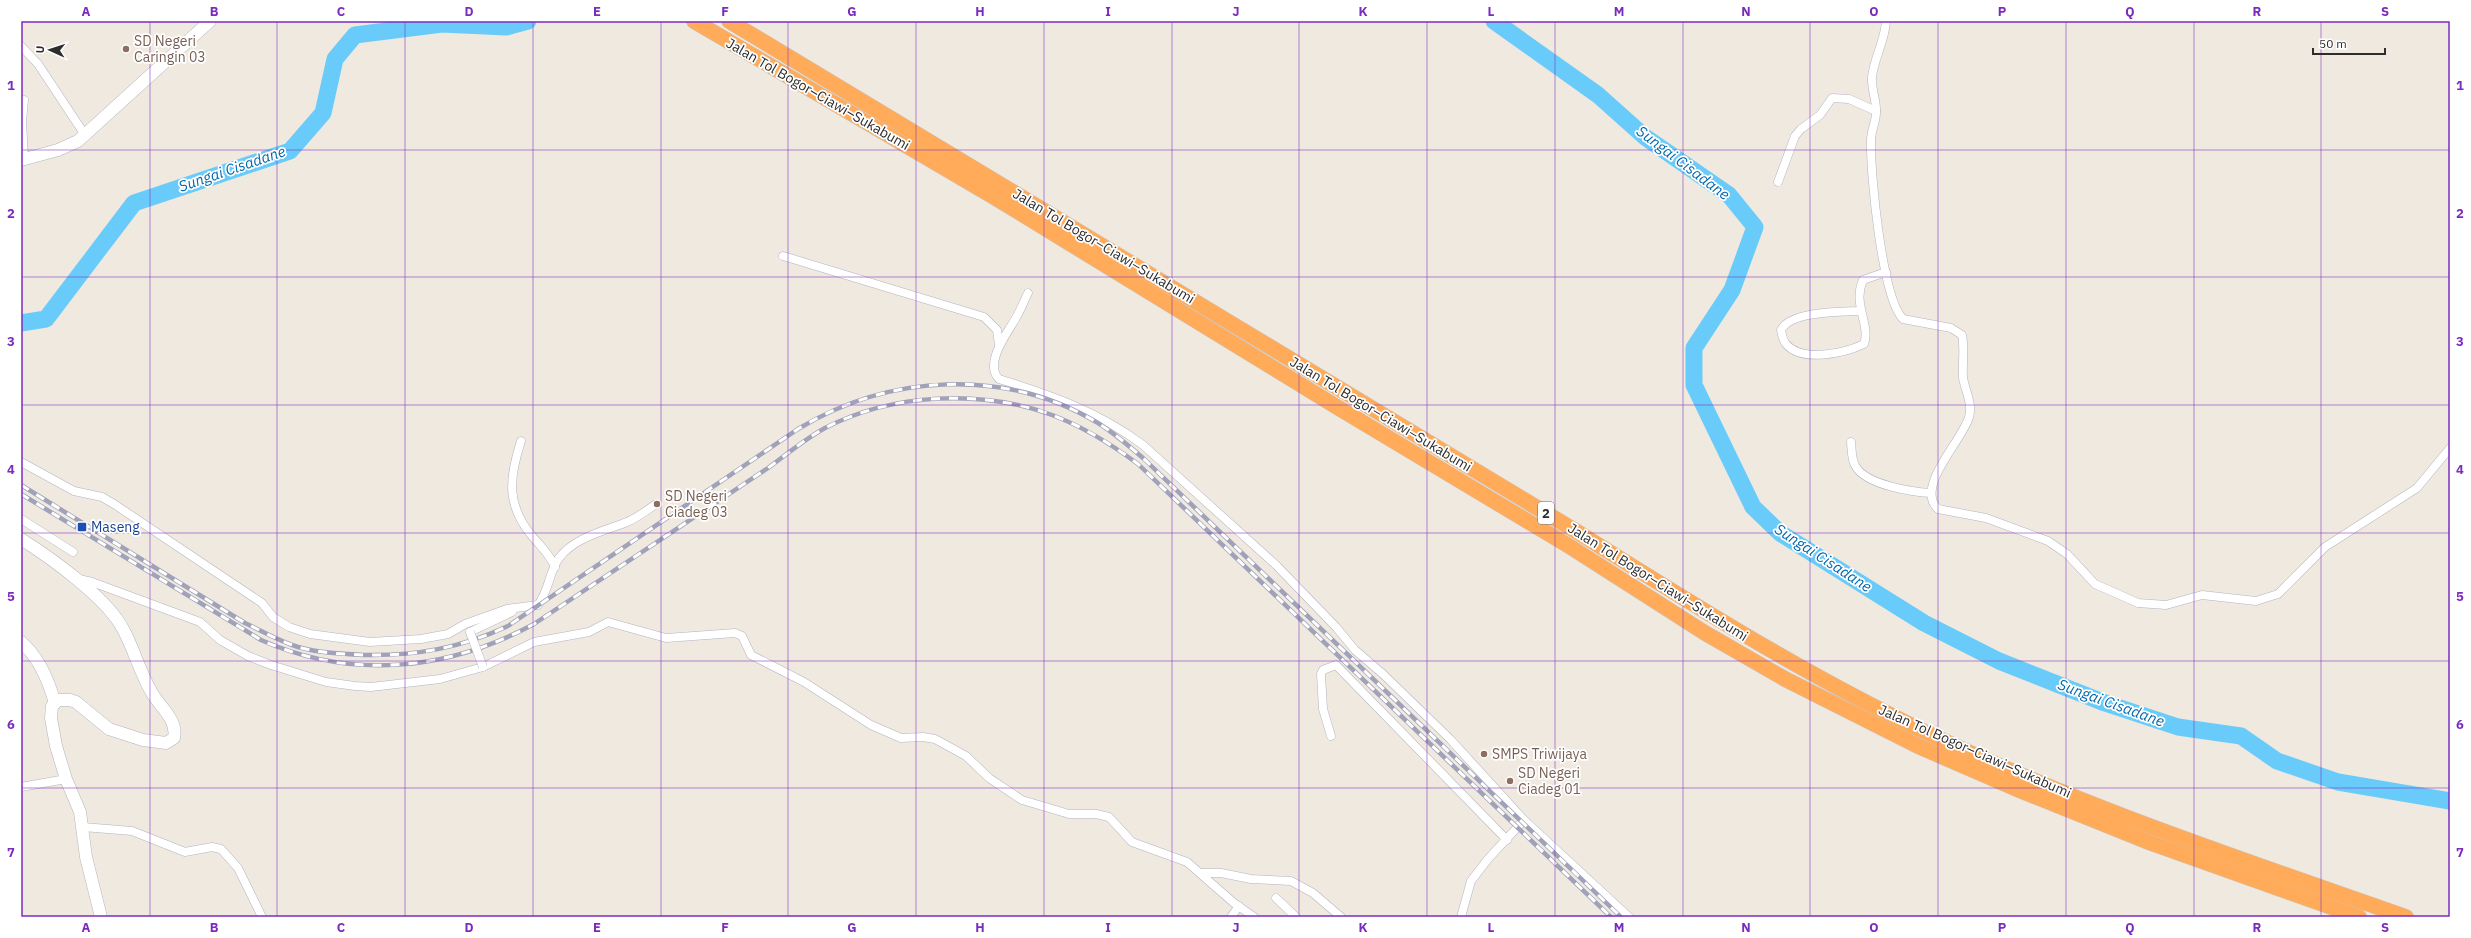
<svg xmlns="http://www.w3.org/2000/svg" width="2471" height="938" font-family="'IBM Plex Sans',sans-serif">
<rect width="100%" height="100%" fill="#efe9df"/>
<g fill="none" stroke-linecap="round" stroke-linejoin="round">
<g stroke="#69cbfa" stroke-width="17">
<polyline points="1494,21 1598,95 1645,137 1729,195 1755,227 1732,290 1694,348 1694,385 1753,507 1780,533 1924,623 1999,661 2105,703 2178,727 2241,736 2277,761 2338,782 2450,801"/>
<polyline points="21,323 46,319 134,203 290,151 323,113 335,59 355,35 442,24 506,27 528,21"/>
</g>
<defs>
<g id="street">
<path d="M1886,21C1885,41 1874,58 1872,77C1871,89 1877,101 1876,113C1876,122 1871,130 1871,140C1870,172 1882,298 1903,319L1951,328L1962,335C1965,349 1962,364 1963,378C1965,390 1973,404 1969,417C1963,440 1914,487 1938,509L1986,518L2048,541L2067,554L2095,584L2138,603L2166,605L2202,595L2256,601L2278,594L2325,547L2417,488L2450,448"/>
<polyline points="21,46 38,64 85,135"/>
<polyline points="24,159 22,121 24,100"/>
<polyline points="1778,182 1795,136 1801,129 1820,115 1832,98 1849,99 1876,111"/>
<polyline points="783,256 984,317 997,330 999,345"/>
<path d="M1028,293C1024,301 1021,309 1017,316C1009,331 983,363 999,379C1051,395 1099,412 1143,445L1276,565L1336,627L1355,650L1384,675L1450,739L1524,820"/>
<path d="M1860,311C1840,312 1791,311 1781,330C1782,335 1783,341 1786,344C1802,363 1845,353 1864,344C1871,325 1852,304 1863,280L1886,272"/>
<path d="M521,441C509,478 506,505 532,536C541,547 549,553 555,567"/>
<path d="M1851,442C1852,451 1851,459 1856,467C1867,485 1912,492 1931,493"/>
<path d="M21,462L74,491L102,497L114,504L262,603L273,617L289,627L310,634L370,642L421,639L448,634L465,624L507,609L538,605C549,591 549,572 559,558C575,537 605,531 627,522C637,518 647,510 656,504"/>
<polyline points="21,519 73,552"/>
<polyline points="79,579 92,582 200,622 220,640 248,656 271,665 326,682 355,686 371,687 440,679 483,667 534,642 589,632 608,622 666,638 735,633 742,636 751,655 804,682 871,725 901,738 923,737 935,739 966,756 989,778 1022,800 1069,814 1096,814 1109,817 1132,842 1187,862 1234,903 1254,917"/>
<polyline points="470,632 512,612"/>
<polyline points="1331,736 1323,709 1321,674 1323,670 1336,665 1507,840"/>
<polyline points="21,787 66,779"/>
<polyline points="83,827 132,831 185,852 212,847 221,849 238,868 262,917"/>
<polyline points="1201,873 1221,873 1251,879 1291,881 1313,893 1341,917"/>
<polyline points="1276,898 1296,917"/>
<polyline points="1231,917 1239,906"/>
<polyline points="1461,917 1471,881 1488,859 1524,820 1629,917"/>
</g>
<g id="secondary">
<polyline points="21,160 58,150 78,141 210,21"/>
<path d="M21,539C51,558 107,598 123,629C134,649 140,673 152,693C160,707 178,720 174,738L166,743L143,740L109,729L76,702L70,700H58L52,706L51,718L56,746L66,779L80,812L86,857L101,917"/>
<path d="M21,642C38,656 49,682 55,703"/>
</g>
<g id="highway">
<polyline points="694,21 994,197 1337,407 1569,546 1705,633 1785,679 1920,747 2019,790 2151,843 2359,917"/>
<path d="M729,21L1579,533C1692,604 1804,674 1925,732C2080,806 2244,860 2406,917"/>
</g>
</defs>
<use href="#street" stroke="#b2b4c2" stroke-width="9"/>
<use href="#secondary" stroke="#b2b4c2" stroke-width="13"/>
<use href="#highway" stroke="#c8c8c8" stroke-width="16"/>
<use href="#street" stroke="#fff" stroke-width="8"/>
<use href="#secondary" stroke="#fff" stroke-width="12"/>
<use href="#highway" stroke="#ffab5a" stroke-width="15"/>
<defs>
<g id="rail">
<path d="M21,485L245,623C262,631 279,641 298,647C319,653 342,654 364,655C416,656 461,648 508,626L798,429C889,374 1005,367 1098,423C1114,433 1129,446 1143,458L1621,917"/>
<path d="M21,494L261,640C351,680 447,671 534,624L768,468C787,454 805,439 825,428C893,393 981,389 1052,415C1084,427 1111,444 1138,464L1611,917"/>
</g>
</defs>
<use href="#rail" stroke="#a0a2b9" stroke-width="4.5"/>
<use href="#rail" stroke="#fff" stroke-width="3" stroke-dasharray="9" stroke-linecap="butt"/>
<defs>
<polyline id="street-bridge" points="470,632 483,667"/>
</defs>
<use href="#street-bridge" stroke="#b2b4c2" stroke-width="9" stroke-linecap="butt"/>
<use href="#street-bridge" stroke="#fff" stroke-width="8"/>
</g>
<path fill="none" stroke="#7b2cbf" stroke-width="1" stroke-opacity="0.55" d="M150,21V917M277,21V917M405,21V917M533,21V917M661,21V917M788,21V917M916,21V917M1044,21V917M1172,21V917M1299,21V917M1427,21V917M1555,21V917M1683,21V917M1810,21V917M1938,21V917M2066,21V917M2194,21V917M2321,21V917M21,150H2450M21,277H2450M21,405H2450M21,533H2450M21,661H2450M21,788H2450"/>
<g fill="#8d6e63" stroke="#fff" stroke-width="1.5">
<circle cx="126" cy="49" r="4"/>
<circle cx="657" cy="504" r="4"/>
<circle cx="1484" cy="754" r="4"/>
<circle cx="1510" cy="781" r="4"/>
</g>
<rect fill="#1a4fb4" stroke="#fff" stroke-width="1.5" x="77" y="522" width="10" height="10" rx="2"/>
<g text-anchor="middle" stroke-width="3.5" stroke-linejoin="round" paint-order="stroke">
<rect fill="#fff" stroke="#6c6c6c" stroke-width="1" x="1538" y="502" width="16" height="22" rx="3"/>
<g font-size="13" font-weight="bold" fill="#2d2d2d">
<text x="1546" y="518">2</text>
</g>
<g font-size="14" fill="#785e54" stroke="#fff" text-anchor="start">
<text x="134" y="46">SD Negeri<tspan x="134" dy="16">Caringin 03</tspan></text>
<text x="665" y="501">SD Negeri<tspan x="665" dy="16">Ciadeg 03</tspan></text>
<text x="1492" y="759">SMPS Triwijaya</text>
<text x="1518" y="778">SD Negeri<tspan x="1518" dy="16">Ciadeg 01</tspan></text>
</g>
<g font-size="14" fill="#2d2d2d" stroke="#fff">
<text transform="translate(818 94) rotate(30)" y="5">Jalan Tol Bogor–Ciawi–Sukabumi</text>
<text transform="translate(1104 246) rotate(31)" y="5">Jalan Tol Bogor–Ciawi–Sukabumi</text>
<text transform="translate(1381 414) rotate(31)" y="5">Jalan Tol Bogor–Ciawi–Sukabumi</text>
<text transform="translate(1658 582) rotate(32)" y="5">Jalan Tol Bogor–Ciawi–Sukabumi</text>
<text transform="translate(1975 751) rotate(24)" y="5">Jalan Tol Bogor–Ciawi–Sukabumi</text>
</g>
<g font-size="14" fill="#164399" stroke="#fff" text-anchor="start">
<text x="91" y="532">Maseng</text>
</g>
<g font-size="15" font-style="italic" fill="#0168ad" stroke="#fff">
<text transform="translate(1683 163) rotate(37)" y="5">Sungai Cisadane</text>
<text transform="translate(232 169) rotate(-19)" y="5">Sungai Cisadane</text>
<text transform="translate(1823 558) rotate(33)" y="5">Sungai Cisadane</text>
<text transform="translate(2111 703) rotate(20)" y="5">Sungai Cisadane</text>
</g>
</g>
<rect width="2471" height="938" fill="none" stroke="#ffffff" stroke-width="44"/>
<g transform="translate(50 50) rotate(273)" stroke="#ffffff" stroke-width="3" paint-order="stroke">
<path d="M0-3L7 15L0 10L-7 15Z" fill="#2d2d2d"/>
<text y="-6" font-size="11" font-weight="bold" text-anchor="middle" fill="#2d2d2d">U</text>
</g>
<path d="M2313 48v6h72v-6" fill="none" stroke="#2d2d2d" stroke-width="2"/>
<text x="2319" y="48" font-size="12" fill="#2d2d2d" stroke="#ffffff" stroke-width="3" paint-order="stroke">50 m</text>
<rect x="22" y="22" width="2427" height="894" fill="none" stroke="#7b2cbf" stroke-width="1.5"/>
<g font-size="13" text-anchor="middle" font-weight="bold" fill="#7b2cbf">
<text x="86" y="16">A</text>
<text x="214" y="16">B</text>
<text x="341" y="16">C</text>
<text x="469" y="16">D</text>
<text x="597" y="16">E</text>
<text x="725" y="16">F</text>
<text x="852" y="16">G</text>
<text x="980" y="16">H</text>
<text x="1108" y="16">I</text>
<text x="1236" y="16">J</text>
<text x="1363" y="16">K</text>
<text x="1491" y="16">L</text>
<text x="1619" y="16">M</text>
<text x="1746" y="16">N</text>
<text x="1874" y="16">O</text>
<text x="2002" y="16">P</text>
<text x="2130" y="16">Q</text>
<text x="2257" y="16">R</text>
<text x="2385" y="16">S</text>
<text x="11" y="90">1</text>
<text x="2460" y="90">1</text>
<text x="11" y="218">2</text>
<text x="2460" y="218">2</text>
<text x="11" y="346">3</text>
<text x="2460" y="346">3</text>
<text x="11" y="474">4</text>
<text x="2460" y="474">4</text>
<text x="11" y="601">5</text>
<text x="2460" y="601">5</text>
<text x="11" y="729">6</text>
<text x="2460" y="729">6</text>
<text x="11" y="857">7</text>
<text x="2460" y="857">7</text>
<text x="86" y="932">A</text>
<text x="214" y="932">B</text>
<text x="341" y="932">C</text>
<text x="469" y="932">D</text>
<text x="597" y="932">E</text>
<text x="725" y="932">F</text>
<text x="852" y="932">G</text>
<text x="980" y="932">H</text>
<text x="1108" y="932">I</text>
<text x="1236" y="932">J</text>
<text x="1363" y="932">K</text>
<text x="1491" y="932">L</text>
<text x="1619" y="932">M</text>
<text x="1746" y="932">N</text>
<text x="1874" y="932">O</text>
<text x="2002" y="932">P</text>
<text x="2130" y="932">Q</text>
<text x="2257" y="932">R</text>
<text x="2385" y="932">S</text>
</g>
</svg>
